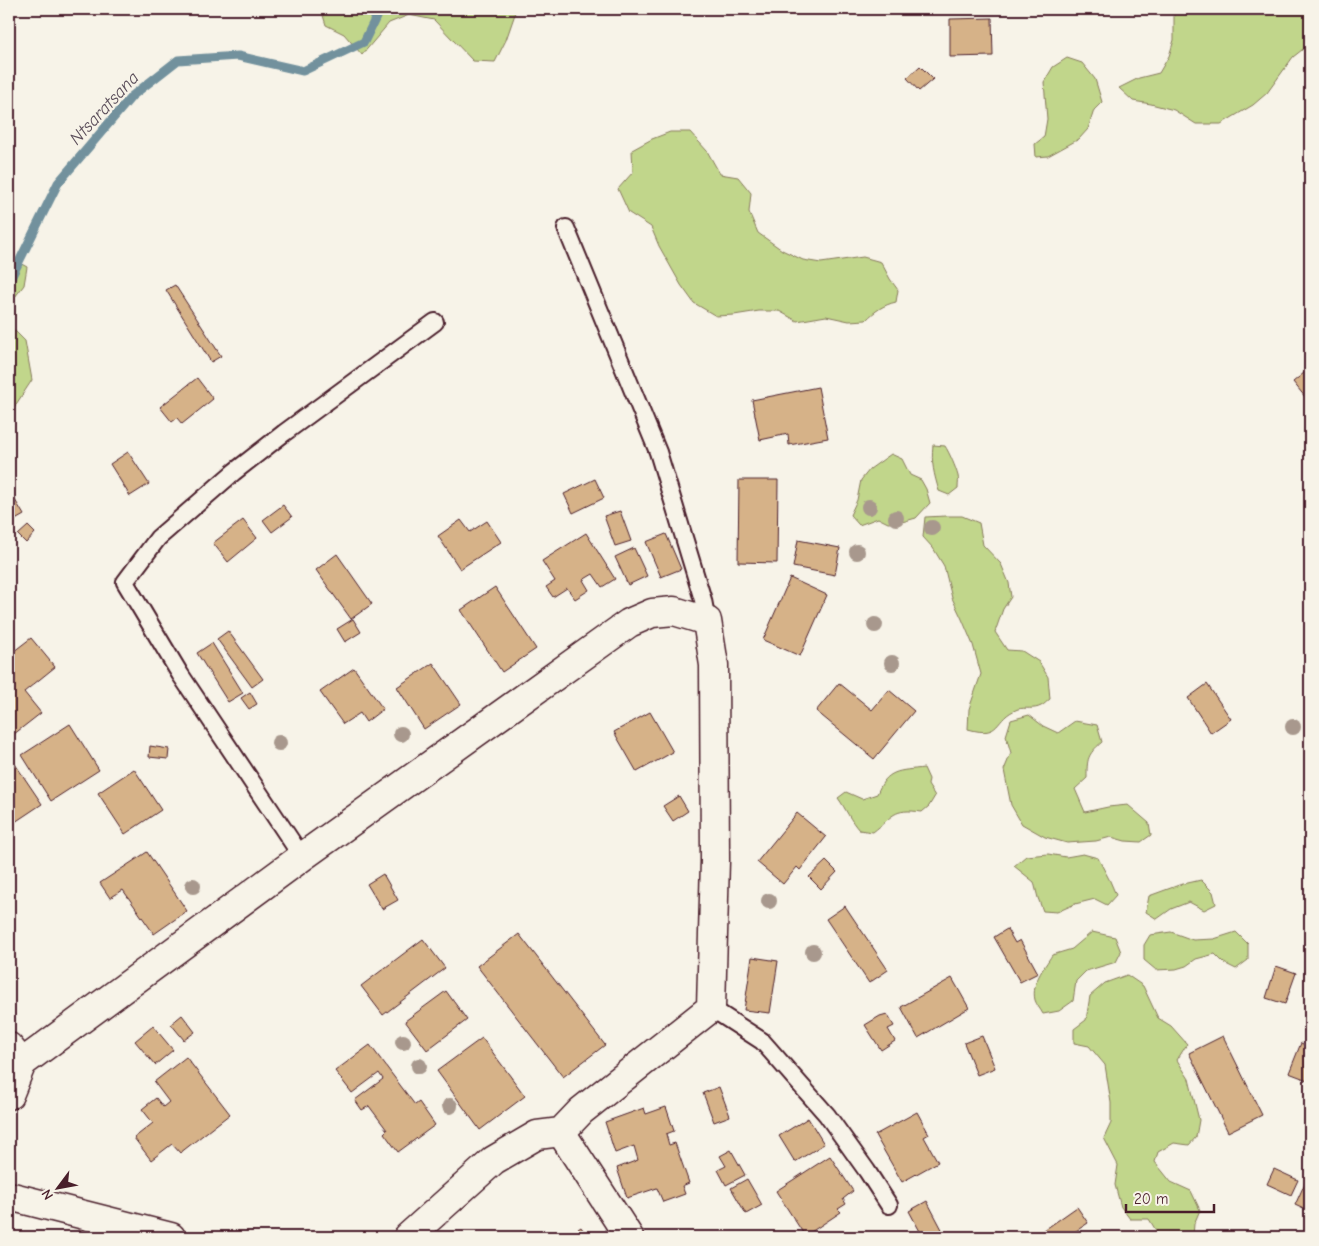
<svg xmlns="http://www.w3.org/2000/svg" width="1319" height="1246" font-family="'Comic Neue',sans-serif">
<rect width="100%" height="100%" fill="#f7f3e8"/>
<filter id="ink" filterUnits="userSpaceOnUse"><feTurbulence type="fractalNoise" baseFrequency=".02" numOctaves="2"/><feDisplacementMap in="SourceGraphic" scale="10" xChannelSelector="R" yChannelSelector="G"/><feConvolveMatrix kernelMatrix="1 2 1 2 8 2 1 2 1" color-interpolation-filters="sRGB"/></filter>
<g filter="url(#ink)">
<g fill="#c1d68b" stroke="#867a5b">
<polygon points="321,9 511,9 515,14 506,40 495,62 473,61 434,20 409,15 389,23 362,55 344,34 326,25"/>
<polygon points="1177,9 1293,9 1300,12 1310,11 1310,45 1307,46 1293,57 1267,93 1253,105 1221,124 1196,124 1174,110 1151,104 1133,101 1119,88 1139,78 1159,73 1169,56 1174,40 1174,12"/>
<polygon points="1067,58 1082,63 1095,79 1102,102 1094,110 1088,129 1079,139 1048,156 1036,157 1035,144 1044,137 1047,119 1044,82 1053,67"/>
<path d="M670,132H690L707,151L720,174L738,177L751,193L749,212L758,233L782,250L803,260L821,263L863,257L881,262L890,279L898,290L896,302C883,305 875,311 866,320L849,321L826,316L797,321L779,311H759L734,315L716,316L694,303L681,285L659,246L651,227L629,213L618,189L633,172L632,150L652,139Z"/>
<polygon points="9,257 27,267 24,285 9,305"/>
<polygon points="9,319 10,326 25,341 32,380 9,415"/>
<path d="M933,445L945,446C949,452 956,468 958,476C959,479 958,484 958,488L949,495L939,491C934,474 931,463 933,445Z"/>
<polygon points="891,454 902,459 910,475 921,480 926,489 930,503 916,518 902,522 888,523 878,518 859,525 850,515 857,500 861,480 870,469"/>
<path d="M946,516H962L979,523L983,545L1001,564L1009,583L1011,597L1003,609L995,632L1007,650L1022,651L1039,662L1048,677L1050,699C1047,701 1044,705 1041,706C1034,710 1025,707 1018,709C993,718 1003,739 968,729L969,709L981,674L973,645L962,619L952,598L944,566L933,548L923,537L925,517Z"/>
<path d="M1029,715L1043,726L1058,733L1075,721L1097,725L1102,742C1087,755 1087,759 1087,778L1075,789L1085,812L1108,807L1128,805L1149,823L1151,835L1141,842L1125,841L1111,837L1096,841L1067,843L1045,837L1022,824L1011,805L1004,770L1011,753L1006,736L1011,720Z"/>
<path d="M924,768L929,779L928,785L935,796L929,806L922,812C892,808 894,816 873,832L859,830C850,820 846,809 838,798L846,792L862,799L877,794C887,769 899,771 924,768Z"/>
<polygon points="1048,854 1066,857 1083,854 1098,858 1110,881 1116,895 1107,905 1095,899 1075,904 1057,912 1043,911 1038,898 1034,882 1014,866 1026,856"/>
<polygon points="1201,880 1213,892 1216,904 1204,910 1189,902 1171,909 1157,919 1146,912 1149,896 1179,885"/>
<path d="M1092,932L1115,937L1121,952L1116,962L1086,971L1076,981L1073,1001L1059,1011L1043,1014C1041,1010 1036,1004 1035,1000C1031,983 1044,968 1052,955L1072,949Z"/>
<polygon points="1171,932 1193,940 1214,939 1236,932 1248,944 1248,960 1236,969 1224,963 1215,954 1196,959 1186,966 1176,969 1156,970 1144,960 1144,945 1150,935"/>
<polygon points="1127,975 1143,986 1158,1018 1171,1026 1187,1044 1177,1060 1189,1079 1199,1120 1196,1137 1189,1145 1174,1143 1158,1152 1155,1162 1171,1182 1191,1191 1200,1210 1194,1224 1193,1237 1160,1237 1149,1219 1130,1219 1121,1207 1115,1185 1118,1165 1104,1138 1111,1123 1111,1103 1105,1065 1089,1046 1074,1043 1074,1029 1086,1020 1090,996 1105,983"/>
</g>
<g fill="none" stroke-linecap="round" stroke-linejoin="round">
<polyline stroke="#72919d" stroke-width="9" points="9,282 58,183 132,96 178,60 238,56 303,71 364,42 380,9"/>
</g>
<g fill="#d6b288" stroke="#4a1f2b">
<polygon points="992,18 993,56 950,57 950,19"/>
<polygon points="920,66 933,79 919,91 907,78"/>
<polygon points="175,285 221,356 211,362 166,290"/>
<polygon points="1310,368 1310,403 1293,382"/>
<polygon points="197,378 213,399 182,424 177,418 172,422 160,407"/>
<polygon points="818,387 828,438 789,445 788,434 760,440 752,400"/>
<polygon points="128,452 149,484 130,496 110,464"/>
<polygon points="595,479 604,498 573,513 564,494"/>
<polygon points="739,480 778,480 777,563 738,562"/>
<polygon points="12,495 24,515 10,523 9,521 9,496"/>
<polygon points="283,505 292,517 272,532 263,520"/>
<polygon points="620,511 631,541 615,546 604,516"/>
<polygon points="243,520 257,538 228,562 213,543"/>
<polygon points="461,520 470,532 487,521 501,542 460,569 438,536"/>
<polygon points="28,526 35,533 26,543 18,535"/>
<polygon points="586,533 615,579 602,587 593,574 583,580 589,590 575,599 567,588 553,597 546,587 555,581 542,561"/>
<polygon points="666,534 681,569 661,577 646,542"/>
<polygon points="798,540 840,548 835,575 793,567"/>
<polygon points="634,548 647,576 628,585 615,557"/>
<polygon points="337,554 372,604 351,619 316,570"/>
<polygon points="790,578 827,595 800,656 763,640"/>
<polygon points="495,587 536,649 502,672 461,610"/>
<polygon points="353,619 361,632 345,642 337,629"/>
<polygon points="228,631 263,679 252,687 217,639"/>
<polygon points="31,638 55,667 24,692 41,713 9,738 9,655"/>
<polygon points="212,643 243,693 228,702 197,653"/>
<polygon points="433,663 461,704 424,729 397,687"/>
<polygon points="354,668 383,709 366,722 360,713 343,724 320,692"/>
<polygon points="839,683 872,710 889,690 914,711 874,759 816,711"/>
<polygon points="1207,684 1231,719 1211,733 1188,698"/>
<polygon points="250,692 257,704 249,709 241,698"/>
<polygon points="650,712 673,752 637,772 614,732"/>
<polygon points="70,724 99,770 51,801 22,755"/>
<polygon points="150,746 169,749 168,759 149,757"/>
<polygon points="15,764 42,804 9,826 9,768"/>
<polygon points="134,769 161,810 125,834 98,793"/>
<polygon points="679,796 688,811 673,821 663,806"/>
<polygon points="797,813 826,837 800,870 797,867 783,884 757,862"/>
<polygon points="147,852 187,911 154,934 123,890 110,898 100,883"/>
<polygon points="826,861 837,872 821,889 809,877"/>
<polygon points="383,874 398,900 382,909 367,884"/>
<polygon points="845,906 888,970 869,983 826,919"/>
<polygon points="1007,929 1015,943 1020,940 1038,973 1020,982 994,937"/>
<polygon points="519,934 605,1045 563,1077 477,966"/>
<polygon points="423,939 445,968 383,1015 361,986"/>
<polygon points="752,957 778,961 770,1013 744,1010"/>
<polygon points="1276,966 1296,973 1285,1004 1266,998"/>
<polygon points="952,978 969,1008 918,1038 901,1007"/>
<polygon points="446,991 467,1020 427,1050 405,1021"/>
<polygon points="887,1014 894,1026 888,1029 895,1041 881,1050 865,1025 880,1016"/>
<polygon points="182,1015 195,1032 184,1040 171,1024"/>
<polygon points="153,1026 173,1050 155,1065 135,1041"/>
<polygon points="982,1036 995,1068 977,1075 964,1043"/>
<polygon points="1223,1036 1262,1115 1228,1132 1189,1053"/>
<polygon points="482,1038 525,1096 480,1130 437,1071"/>
<polygon points="1301,1043 1310,1047 1310,1081 1289,1073"/>
<polygon points="370,1045 415,1105 419,1102 435,1125 398,1152 384,1133 387,1130 369,1106 362,1110 355,1100 383,1079 379,1073 352,1093 335,1071"/>
<polygon points="186,1057 230,1114 180,1153 172,1144 151,1160 134,1138 153,1123 142,1109 156,1098 163,1107 169,1102 154,1082"/>
<polygon points="719,1087 730,1116 714,1122 703,1093"/>
<polygon points="666,1107 674,1131 666,1134 669,1145 675,1143 689,1183 682,1186 685,1194 663,1202 657,1188 627,1198 617,1168 638,1160 634,1146 615,1153 605,1122 644,1108 646,1114"/>
<polygon points="917,1112 929,1134 924,1137 938,1162 902,1182 875,1135"/>
<polygon points="808,1118 824,1144 795,1162 779,1136"/>
<polygon points="731,1150 745,1175 726,1185 718,1170 726,1166 720,1156"/>
<polygon points="830,1156 853,1191 843,1199 846,1204 838,1209 841,1212 805,1236 776,1191"/>
<polygon points="1274,1169 1298,1180 1291,1195 1267,1184"/>
<polygon points="1310,1172 1310,1212 1295,1205"/>
<polygon points="747,1179 762,1205 746,1214 731,1188"/>
<polygon points="927,1201 946,1237 923,1237 909,1211"/>
<polygon points="1077,1207 1088,1223 1067,1237 1042,1237 1040,1233"/>
<polygon points="581,1227 588,1237 566,1237"/>
</g>
<g fill="none" stroke-linecap="round" stroke-linejoin="round">
<defs>
<g id="service">
<polyline points="566,228 658,452 703,600 707,621"/>
<polyline points="302,857 180,674 125,582 158,538 234,472 284,433 435,322"/>
<polyline points="711,1008 762,1041 827,1115 867,1171 889,1205"/>
</g>
<g id="minor">
<polyline points="9,1047 22,1063 9,1095"/>
<polyline points="22,1063 302,857 629,623 652,613 674,611 707,621 714,665 715,860 711,1008 581,1111 561,1132 537,1135 494,1160 408,1237"/>
<polyline points="561,1132 629,1237"/>
<polyline points="9,1196 171,1237"/>
</g>
</defs>
<use href="#service" stroke="#4a1f2b" stroke-width="20"/>
<use href="#minor" stroke="#4a1f2b" stroke-width="31"/>
<use href="#service" stroke="#f7f3e8" stroke-width="16"/>
<use href="#minor" stroke="#f7f3e8" stroke-width="28"/>
</g>
<g fill="#a8988d">
<circle cx="869" cy="507" r="8"/>
<circle cx="896" cy="518" r="8"/>
<circle cx="932" cy="528" r="8"/>
<circle cx="857" cy="552" r="8"/>
<circle cx="875" cy="625" r="8"/>
<circle cx="892" cy="663" r="8"/>
<circle cx="1293" cy="727" r="8"/>
<circle cx="401" cy="734" r="8"/>
<circle cx="279" cy="743" r="8"/>
<circle cx="193" cy="886" r="8"/>
<circle cx="769" cy="901" r="8"/>
<circle cx="813" cy="952" r="8"/>
<circle cx="403" cy="1042" r="8"/>
<circle cx="419" cy="1066" r="8"/>
<circle cx="450" cy="1106" r="8"/>
</g>
</g>
<g text-anchor="middle" stroke-width="4.5" stroke-linejoin="round" paint-order="stroke">
<g font-size="18" font-style="italic" fill="#5b4e5a" stroke="#f7f3e8">
<text transform="translate(104 108) rotate(-47)" y="6">Ntsaratsana</text>
</g>
</g>
<rect width="1319" height="1246" fill="none" stroke="#f7f3e8" stroke-width="30"/>
<rect x="15" y="15" width="1289" height="1216" fill="none" stroke="#4a1f2b" stroke-width="2" filter="url(#ink)"/>
<g transform="translate(58 1188) rotate(238)" stroke="#f7f3e8" stroke-width="4" paint-order="stroke">
<path d="M0-4L9 19L0 12L-9 19Z" fill="#4a1f2b"/>
<text y="-8" font-size="14" font-weight="bold" text-anchor="middle" fill="#4a1f2b">N</text>
</g>
<path d="M1126 1204v8h88v-8" fill="none" stroke="#4a1f2b" stroke-width="2.5"/>
<text x="1134" y="1204" font-size="15" fill="#4a1f2b" stroke="#f7f3e8" stroke-width="4" paint-order="stroke">20 m</text>
</svg>
